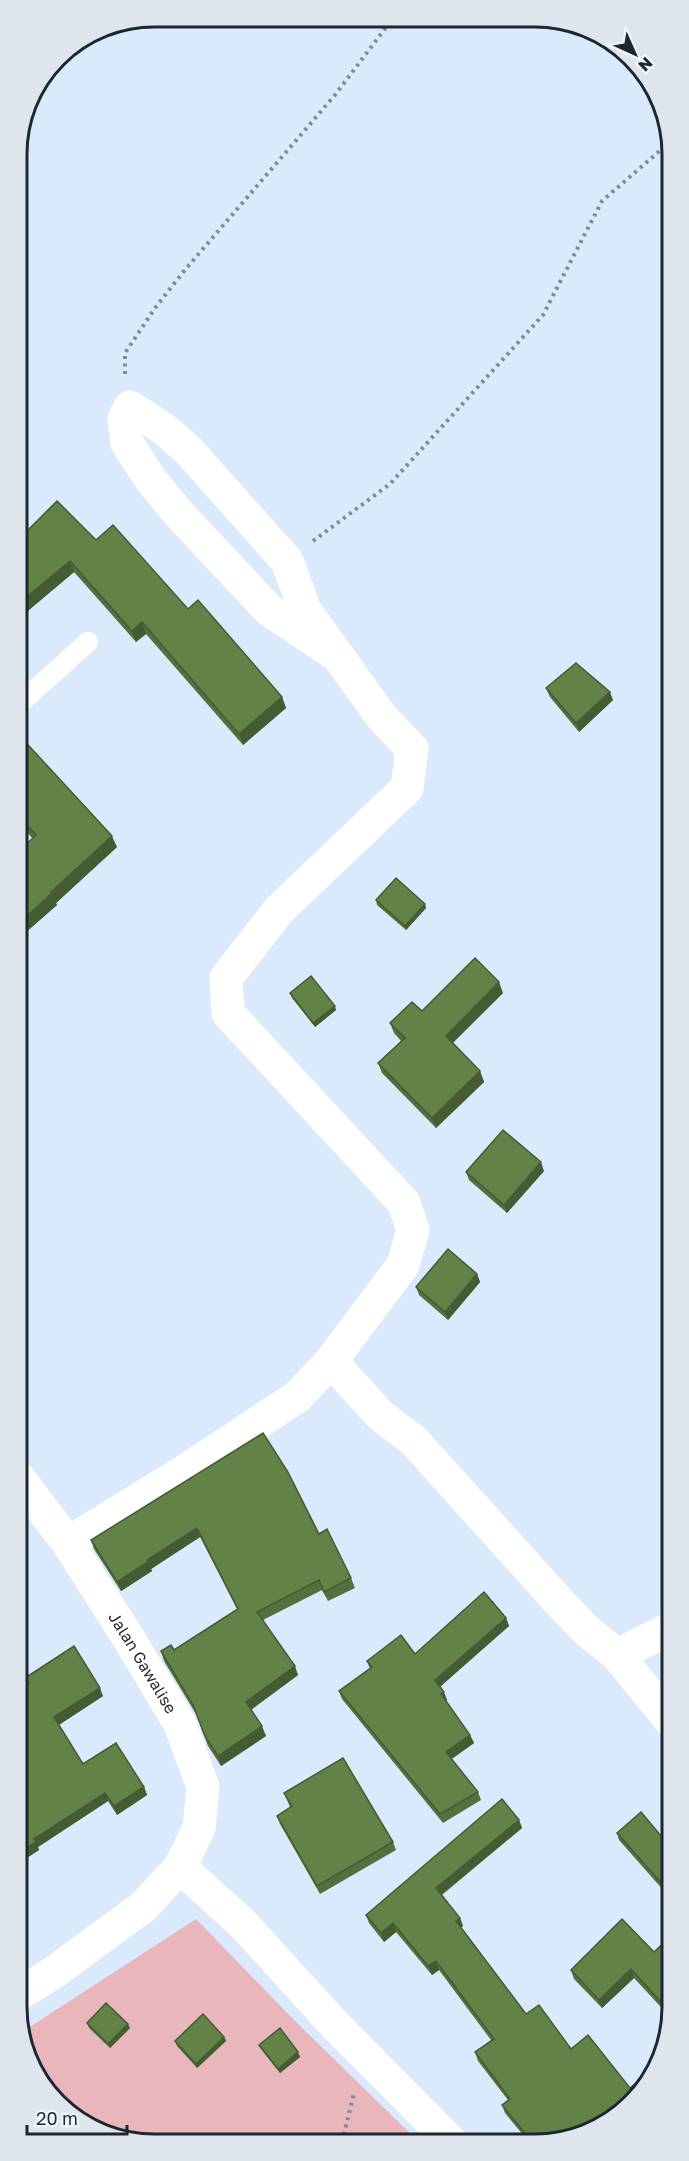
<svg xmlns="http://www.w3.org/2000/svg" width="689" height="2161" font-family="'Golos Text',sans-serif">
<rect width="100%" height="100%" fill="#daeafc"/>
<polygon fill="#e9b7bb" points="196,1919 294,2020 419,2142 127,2142 57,2104 19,2034"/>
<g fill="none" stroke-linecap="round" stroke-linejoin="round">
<g stroke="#7e8b99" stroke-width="4" stroke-dasharray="3 4.5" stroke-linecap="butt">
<polyline points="125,374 125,353 155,308 184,271 335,95 393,18"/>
<polyline points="313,541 390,484 543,315 602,201 670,142"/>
<polyline points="342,2142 354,2093"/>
</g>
<polyline stroke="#fff" stroke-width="20" points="17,706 88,642"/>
<g stroke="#fff" stroke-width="33">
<polyline points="331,1361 403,1265 413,1230 404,1203 228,1013 226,978 279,910 407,788 412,749 381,716 305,610 287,561 189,451 164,429 130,407 124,419 127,443 151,480 179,514 269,610 335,654"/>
<path id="s1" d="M18,1477L68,1543L129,1639L180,1724L203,1787L199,1828L180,1867L144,1906L53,1973L19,1994"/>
<polyline points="68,1543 183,1472 297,1397 331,1361 380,1415 414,1441 562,1605 586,1630 617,1655 672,1722"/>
<polyline points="617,1655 672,1628"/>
<polyline points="180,1867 243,1924 335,2025 451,2142"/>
</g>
</g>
<g fill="#54703e">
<polygon points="96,540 188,609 282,697 286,708 243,745 146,634 136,642 74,572 17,620 17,541"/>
<polygon points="546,688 613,700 579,732 550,697"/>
<polygon points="18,734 117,847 56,903 57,905 18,939 33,839 18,822"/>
<polygon points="376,900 426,908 406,930 377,905"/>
<polygon points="290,993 336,1010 315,1027 292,998"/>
<polygon points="503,993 453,1043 480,1071 484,1082 436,1128 382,1073 378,1063 401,1041 394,1033 390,1023 422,1011"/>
<polygon points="544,1171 507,1213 469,1180 466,1172"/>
<polygon points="477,1274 480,1282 448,1320 419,1295 416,1287"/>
<polygon points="263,1433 319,1534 351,1578 355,1588 328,1601 322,1590 263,1620 298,1675 251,1710 266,1736 221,1766 208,1746 196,1714 164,1661 161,1651 174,1650 237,1609 200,1537 151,1569 152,1571 121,1591 94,1549 91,1540"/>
<polygon points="506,1618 509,1626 440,1687 447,1700 446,1701 470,1735 474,1743 451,1759 478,1792 481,1800 443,1823 342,1699 339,1691 370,1669 367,1661 415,1654"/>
<polygon points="25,1678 103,1696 59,1725 83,1764 144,1787 147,1795 117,1815 108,1801 38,1847 39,1850 19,1863 27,1684"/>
<polygon points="284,1793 393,1842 396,1850 320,1894 280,1824 277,1816 290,1807"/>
<polygon points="519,1820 522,1828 442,1895 460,1918 463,1926 461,1927 526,2014 571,2049 630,2088 639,2097 561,2142 529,2142 505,2113 502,2105 508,2100 478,2061 475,2052 491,2040 439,1970 432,1975 396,1932 384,1942 369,1923 366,1915"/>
<polygon points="617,1833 672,1847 672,1900 619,1840"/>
<polygon points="672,1935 672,2016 671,2018 634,1978 602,2008 574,1979 571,1970 654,1952"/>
<polygon points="87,2023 130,2028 110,2048 89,2028"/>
<polygon points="224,2037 226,2041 197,2068 177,2046 175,2041"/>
<polygon points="259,2045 298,2052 300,2057 280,2073 261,2049"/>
</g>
<g fill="#455b32">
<polygon points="70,561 74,572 17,620 17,605"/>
<polygon points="142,622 146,634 136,642 132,631"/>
<polygon points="610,692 613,700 579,732 576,723"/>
<polygon points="282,697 286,708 243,745 239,734"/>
<polygon points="112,836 117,847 56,903 57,905 18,939 18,924"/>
<polygon points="425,904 426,908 406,930 405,926"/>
<polygon points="499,982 503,993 449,1046 446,1036"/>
<polygon points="335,1006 336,1010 315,1027 313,1023"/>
<polygon points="480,1071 484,1082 436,1128 432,1118"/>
<polygon points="541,1162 544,1171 507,1213 504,1205"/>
<polygon points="477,1274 480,1282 448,1320 445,1312"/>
<polygon points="197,1528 200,1537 151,1569 152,1571 121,1591 117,1582 147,1560"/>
<polygon points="506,1618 509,1626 438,1688 435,1680"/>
<polygon points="295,1666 298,1675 249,1711 246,1702"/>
<polygon points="100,1688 103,1696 57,1726 54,1717"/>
<polygon points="444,1692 447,1700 444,1702 441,1694"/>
<polygon points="262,1726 266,1736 221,1766 218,1756"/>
<polygon points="470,1735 474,1743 449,1761 446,1752"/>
<polygon points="144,1787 147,1795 117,1815 114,1806"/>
<polygon points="105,1793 108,1801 38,1847 39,1850 19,1863 19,1853 34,1839"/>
<polygon points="519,1820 522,1828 439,1896 436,1888"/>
<polygon points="460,1918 463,1926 459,1929 456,1921"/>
<polygon points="393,1923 396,1932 384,1942 381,1933"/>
<polygon points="436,1961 439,1970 432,1975 428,1966"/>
<polygon points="631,1969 634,1978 602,2008 599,2000"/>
<polygon points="128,2024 130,2028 110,2048 108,2044"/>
<polygon points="224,2037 226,2041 197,2068 196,2064"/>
<polygon points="298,2052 300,2057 280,2073 278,2069"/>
</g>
<g fill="#628248" stroke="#455b32" stroke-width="1.5">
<polygon points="57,501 96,540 113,525 188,609 198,600 282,697 239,734 142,622 132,631 70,561 17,605 17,541"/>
<polygon points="576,663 610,692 576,723 546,688"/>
<polygon points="18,734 112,836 51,892 52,893 18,924 18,852 36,835 18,815"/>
<polygon points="396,878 425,904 405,926 376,900"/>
<polygon points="475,958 499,982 446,1036 480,1071 432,1118 378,1063 405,1038 390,1023 412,1002 422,1011"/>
<polygon points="311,976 335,1006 313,1023 290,993"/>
<polygon points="503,1130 541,1162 504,1205 466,1172"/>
<polygon points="448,1249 477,1274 445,1312 416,1287"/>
<polygon points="263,1433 288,1472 319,1534 327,1529 351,1578 324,1592 319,1580 257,1612 295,1666 246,1702 262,1726 218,1756 205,1736 193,1705 161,1651 171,1645 174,1650 238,1609 197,1528 147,1560 148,1562 117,1582 91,1540"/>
<polygon points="484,1592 506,1618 435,1680 444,1692 441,1694 470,1735 446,1752 478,1792 440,1814 339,1691 372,1667 367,1661 401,1635 415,1654"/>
<polygon points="74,1646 100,1688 54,1717 83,1764 116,1743 144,1787 114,1806 105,1793 34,1839 36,1842 19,1853 19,1689 29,1683 25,1678"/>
<polygon points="343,1758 393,1842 317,1886 277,1816 292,1806 284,1793"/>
<polygon points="502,1799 519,1820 436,1888 460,1918 456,1921 526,2014 539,2005 571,2049 588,2035 630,2088 650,2071 639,2097 561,2142 532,2142 502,2105 510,2099 475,2052 494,2039 436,1961 428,1966 393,1923 381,1933 366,1915"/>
<polygon points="641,1812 671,1848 672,1847 672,1895 617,1833"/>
<polygon points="622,1919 654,1952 672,1935 672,2014 631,1969 599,2000 571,1970"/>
<polygon points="106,2003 128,2024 108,2044 87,2023"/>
<polygon points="203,2014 224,2037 196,2064 175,2041"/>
<polygon points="280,2028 298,2052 278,2069 259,2045"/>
</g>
<g text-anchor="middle" stroke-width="5" stroke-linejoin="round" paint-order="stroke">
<g font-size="16" fill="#1d2732" stroke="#f0f6fc">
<text dy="6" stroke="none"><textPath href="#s1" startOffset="224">Jalan Gawalise</textPath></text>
</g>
</g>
<path d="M0 0H689V2161H0ZM154 27H535A127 127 0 0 1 662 154V2007A127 127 0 0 1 535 2134H154A127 127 0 0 1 27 2007V154A127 127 0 0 1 154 27Z" fill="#dfe5ec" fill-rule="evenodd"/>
<path fill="none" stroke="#1d2732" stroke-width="3" d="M154 27H535A127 127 0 0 1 662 154V2007A127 127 0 0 1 535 2134H154A127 127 0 0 1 27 2007V154A127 127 0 0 1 154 27Z"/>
<g transform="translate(635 54) rotate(135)" stroke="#f0f6fc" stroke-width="4.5" paint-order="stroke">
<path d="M0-4.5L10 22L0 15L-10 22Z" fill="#1d2732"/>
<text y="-9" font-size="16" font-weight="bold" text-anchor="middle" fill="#1d2732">N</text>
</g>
<path d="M27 2125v9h100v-9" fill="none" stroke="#1d2732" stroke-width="3"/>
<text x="36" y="2125" font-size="18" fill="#1d2732" stroke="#f0f6fc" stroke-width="4.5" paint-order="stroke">20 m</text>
</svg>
